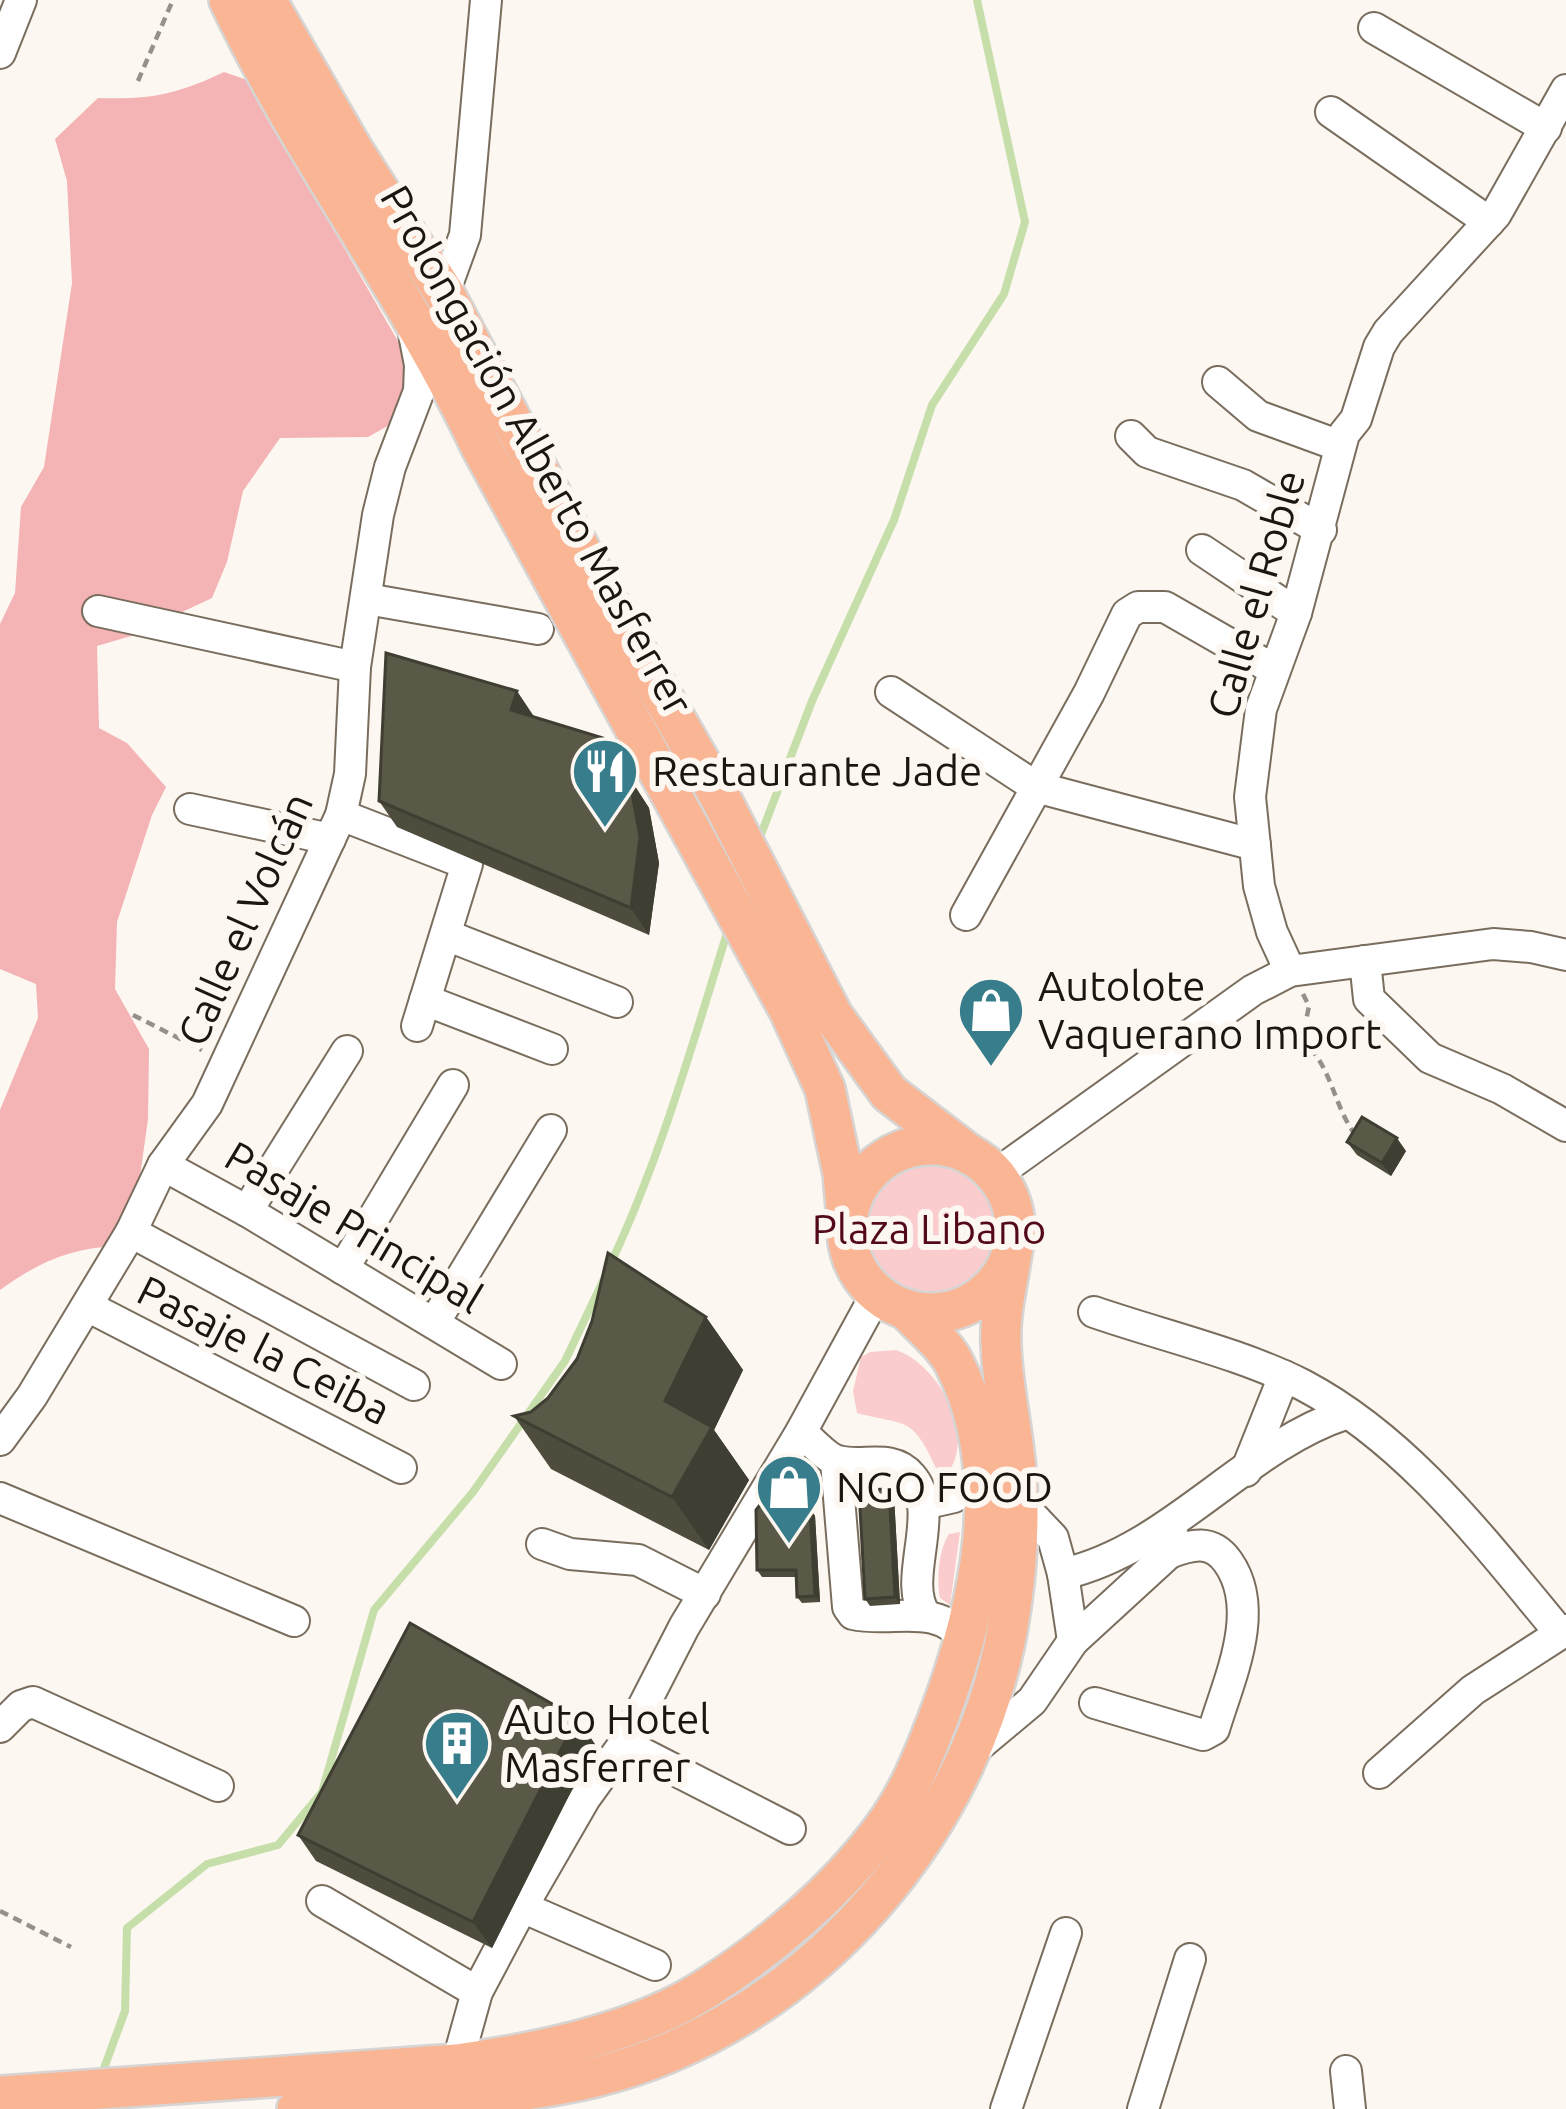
<svg xmlns="http://www.w3.org/2000/svg" width="1566" height="2109" font-family="Ubuntu,sans-serif">
<rect width="100%" height="100%" fill="#fdf7f1"/>
<g fill="#facccd">
<circle cx="929" cy="1229" r="66"/>
<path d="M896,1350C937,1364 975,1430 950,1470L936,1468C912,1415 906,1426 857,1413L853,1391L861,1357L870,1352Z"/>
<path d="M960,1532L950,1605L940,1598C936,1580 939,1549 949,1534Z"/>
</g>
<path fill="#f4b3b5" d="M224,72L247,80L410,362L393,423L368,437L280,438L243,491L227,562L212,598L131,636L97,646L99,728L127,743L166,787L152,815L117,922L115,989L149,1049L148,1119L136,1205L116,1246C70,1248 37,1263 0,1290V1110L38,1018L36,984L0,969V624L15,593L21,507L44,467L72,283L67,181L55,139L98,98C150,100 178,94 224,72Z"/>
<g fill="none" stroke-linecap="round" stroke-linejoin="round">
<g stroke="#c6dfaa" stroke-width="8">
<polyline points="760,837 812,701 894,520 932,405 1004,294 1025,222 977,0"/>
<path d="M610,1265C660,1159 692,1046 727,933"/>
<polyline points="103,2071 125,2011 127,1928 207,1864 278,1845 322,1792 374,1610 473,1492 565,1361 604,1279"/>
</g>
<defs>
<g id="minor">
<polyline points="1374,28 1546,128"/>
<polyline points="0,53 21,0"/>
<polyline points="1331,112 1489,222"/>
<polyline points="444,293 465,235 486,0"/>
<polyline points="1218,382 1258,416 1340,446"/>
<polyline points="1131,436 1147,452 1243,485 1321,530"/>
<polyline points="1202,550 1296,613"/>
<polyline points="367,599 538,629"/>
<polyline points="98,611 355,667"/>
<polyline points="891,692 1036,787 1255,845"/>
<polyline points="190,809 330,839"/>
<polyline points="341,815 467,864 417,1026"/>
<polyline points="966,915 1089,693 1127,614 1138,607 1165,607 1273,669"/>
<polyline points="446,935 617,1002"/>
<polyline points="1365,961 1369,999 1430,1058 1502,1089 1566,1126"/>
<polyline points="1290,971 1272,932 1259,886 1250,797 1261,709 1296,613 1344,434 1356,419 1379,347 1388,332 1496,214 1566,90"/>
<polyline points="425,1000 552,1049"/>
<polyline points="163,1165 247,1211 501,1364"/>
<polyline points="995,1175 1253,990 1290,971 1493,944 1531,947 1566,955"/>
<polyline points="247,1211 347,1051"/>
<polyline points="131,1232 414,1385"/>
<polyline points="343,1269 453,1085"/>
<polyline points="87,1306 401,1468"/>
<path d="M1094,1312C1160,1335 1240,1353 1303,1385C1409,1441 1485,1543 1560,1633"/>
<polyline points="434,1323 551,1130"/>
<path d="M801,1432C811,1440 826,1458 838,1461C862,1468 892,1453 911,1476C943,1512 901,1579 925,1614"/>
<polyline points="0,1440 32,1396 131,1232 163,1165 207,1104 341,815 350,774 355,667 378,515 390,467 419,391 420,365 414,334"/>
<path d="M836,1461L848,1607L853,1614C893,1623 937,1601 965,1640"/>
<polyline points="1246,1471 1284,1376"/>
<polyline points="0,1498 294,1621"/>
<path d="M1017,1500L1053,1538L1063,1574C1170,1550 1244,1447 1345,1414"/>
<polyline points="923,1504 954,1497 982,1475"/>
<polyline points="542,1544 570,1554 638,1560 705,1594"/>
<polyline points="1063,1574 1073,1641"/>
<path d="M1095,1703L1203,1735L1214,1729C1229,1679 1262,1610 1228,1562C1212,1539 1192,1544 1169,1553"/>
<polyline points="0,1727 21,1706 33,1702 218,1786"/>
<polyline points="624,1744 790,1829"/>
<polyline points="971,1752 1032,1701 1073,1641 1169,1553 1173,1536"/>
<polyline points="1379,1773 1473,1690 1566,1630"/>
<polyline points="322,1901 477,1992"/>
<polyline points="522,1907 655,1965"/>
<polyline points="457,2064 477,1992 522,1907 585,1798 624,1744 684,1627 801,1432 877,1293"/>
<polyline points="1346,2071 1350,2109"/>
<polyline points="1006,2109 1066,1933"/>
<polyline points="1143,2109 1190,1959"/>
</g>
<g id="major">
<path d="M229,0C302,155 408,292 481,447L789,1010L825,1089L843,1174L847,1219"/>
<polyline points="266,0 353,150 444,293 608,602 719,795 833,1016 889,1093 970,1155"/>
<circle cx="931" cy="1229" r="84"/>
<path d="M0,2096L457,2064C538,2053 638,2033 707,1988C771,1947 837,1891 882,1830C908,1796 924,1755 939,1716C980,1607 1010,1473 954,1363C944,1343 921,1326 906,1309"/>
<path d="M297,2109C395,2101 498,2100 595,2077C811,2024 981,1825 1011,1607C1018,1557 1021,1502 1014,1452C1010,1416 1002,1381 1001,1344C999,1309 1011,1271 1014,1236"/>
</g>
</defs>
<use href="#minor" stroke="#796d5e" stroke-width="34"/>
<use href="#major" stroke="#d6d5d4" stroke-width="44"/>
<g stroke="#95908a" stroke-width="4.5" stroke-dasharray="9 6" stroke-linecap="butt">
<polyline points="138,81 172,2"/>
<path d="M1303,994L1309,1006L1302,1041C1331,1063 1333,1104 1354,1133"/>
<polyline points="133,1015 202,1050"/>
<polyline points="0,1911 71,1947"/>
</g>
<use href="#minor" stroke="#fff" stroke-width="30"/>
<use href="#major" stroke="#fab595" stroke-width="39"/>
</g>
<g fill="#4d4c3d">
<polygon points="535,717 621,764 649,808 659,863 649,935 397,827 379,801"/>
<polygon points="1347,1142 1406,1151 1391,1176 1357,1155"/>
<polygon points="706,1317 743,1370 714,1430 749,1480 709,1550 551,1469 514,1416 531,1412"/>
<polygon points="802,1484 807,1491 807,1509 810,1509 815,1516 820,1602 802,1603 797,1597 796,1577 762,1577 757,1570"/>
<polygon points="894,1496 900,1604 870,1606 865,1599"/>
<polygon points="595,1744 492,1948 316,1861 298,1835"/>
</g>
<g fill="#3f3e32">
<polygon points="517,691 535,718 511,710"/>
<polygon points="603,738 649,808 659,863 649,935 631,908"/>
<polygon points="1397,1138 1406,1151 1391,1176 1382,1163"/>
<polygon points="706,1317 743,1370 714,1430 749,1480 709,1550 672,1497 665,1401"/>
<polygon points="802,1484 807,1491 808,1516 803,1509"/>
<polygon points="889,1489 894,1496 900,1604 895,1597"/>
<polygon points="810,1509 815,1516 820,1602 815,1596"/>
<polygon points="577,1718 595,1744 492,1948 473,1922"/>
</g>
<g fill="#5a5847" stroke="#3f3e32" stroke-width="3">
<polygon points="386,653 517,691 511,710 603,738 630,782 640,837 631,908 379,801"/>
<polygon points="1362,1117 1397,1138 1382,1163 1347,1142"/>
<polygon points="608,1253 706,1317 665,1401 712,1427 672,1497 514,1416 531,1412 548,1398 577,1359 592,1321"/>
<polygon points="802,1484 803,1509 810,1509 815,1596 797,1597 796,1570 757,1570 756,1510 775,1485"/>
<polygon points="889,1489 895,1597 865,1599 859,1490"/>
<polygon points="410,1623 577,1718 473,1922 298,1835"/>
</g>
<defs>
<symbol id="restaurant-pin" viewBox="-11 -11 22 30"><path d="M0 17L-7.5 6A9.5 9.5 0 1 1 7.5 6Z" fill="#387d8b" stroke="#fdf7f1"/><path d="M-5-6h1v4h1v-4h1v4h1v-4h1v5L-1.5 .5V6h-2V.5L-5-1ZM5-6V6H3V1.5H1.5Q1.5-4 5-6Z" fill="#fff"/></symbol>
<symbol id="shop-pin" viewBox="-11 -11 22 30"><path d="M0 17L-7.5 6A9.5 9.5 0 1 1 7.5 6Z" fill="#387d8b" stroke="#fdf7f1"/><path d="M-5-2.5h2.3a2.7 3.5 0 0 1 5.4 0H5L5.5 6h-11ZM-1.5-2.5h3a1.5 2.3 0 0 0-3 0Z" fill="#fff"/></symbol>
<symbol id="building-pin" viewBox="-11 -11 22 30"><path d="M0 17L-7.5 6A9.5 9.5 0 1 1 7.5 6Z" fill="#387d8b" stroke="#fdf7f1"/><path d="M-4-6H4V6H1V3H-1V6H-4ZM-2.5-4.3h1.7v1.8h-1.7ZM.8-4.3h1.7v1.8H.8ZM-2.5-1h1.7V.8h-1.7ZM.8-1h1.7V.8H.8Z" fill="#fff"/></symbol>
</defs>
<g fill-rule="evenodd">
<use href="#restaurant-pin" x="567" y="733" width="76" height="104"/>
<use href="#shop-pin" x="953" y="972" width="76" height="104"/>
<use href="#shop-pin" x="751" y="1449" width="76" height="104"/>
<use href="#building-pin" x="419" y="1705" width="76" height="104"/>
</g>
<g text-anchor="middle" stroke-width="12" stroke-linejoin="round" paint-order="stroke">
<g font-size="42" fill="#1a1610" stroke="#fdf7f1">
<text transform="translate(537 450) rotate(61)" y="15">Prolongación Alberto Masferrer</text>
<text transform="translate(1256 594) rotate(-74)" y="15">Calle el Roble</text>
<text transform="translate(245 919) rotate(-66)" y="15">Calle el Volcán</text>
<text transform="translate(354 1227) rotate(31)" y="15">Pasaje Principal</text>
<text transform="translate(264 1350) rotate(27)" y="15">Pasaje la Ceiba</text>
</g>
<g font-size="42" fill="#1a1610" stroke="#fdf7f1" text-anchor="start">
<text x="652" y="786">Restaurante Jade</text>
<text x="1038" y="1001">Autolote<tspan x="1038" dy="48">Vaquerano Import</tspan></text>
<text x="836" y="1502">NGO FOOD</text>
<text x="504" y="1734">Auto Hotel<tspan x="504" dy="48">Masferrer</tspan></text>
</g>
<g font-size="42" fill="#540918" stroke="#fdf7f1">
<text x="929" y="1244">Plaza Libano</text>
</g>
</g>
</svg>
